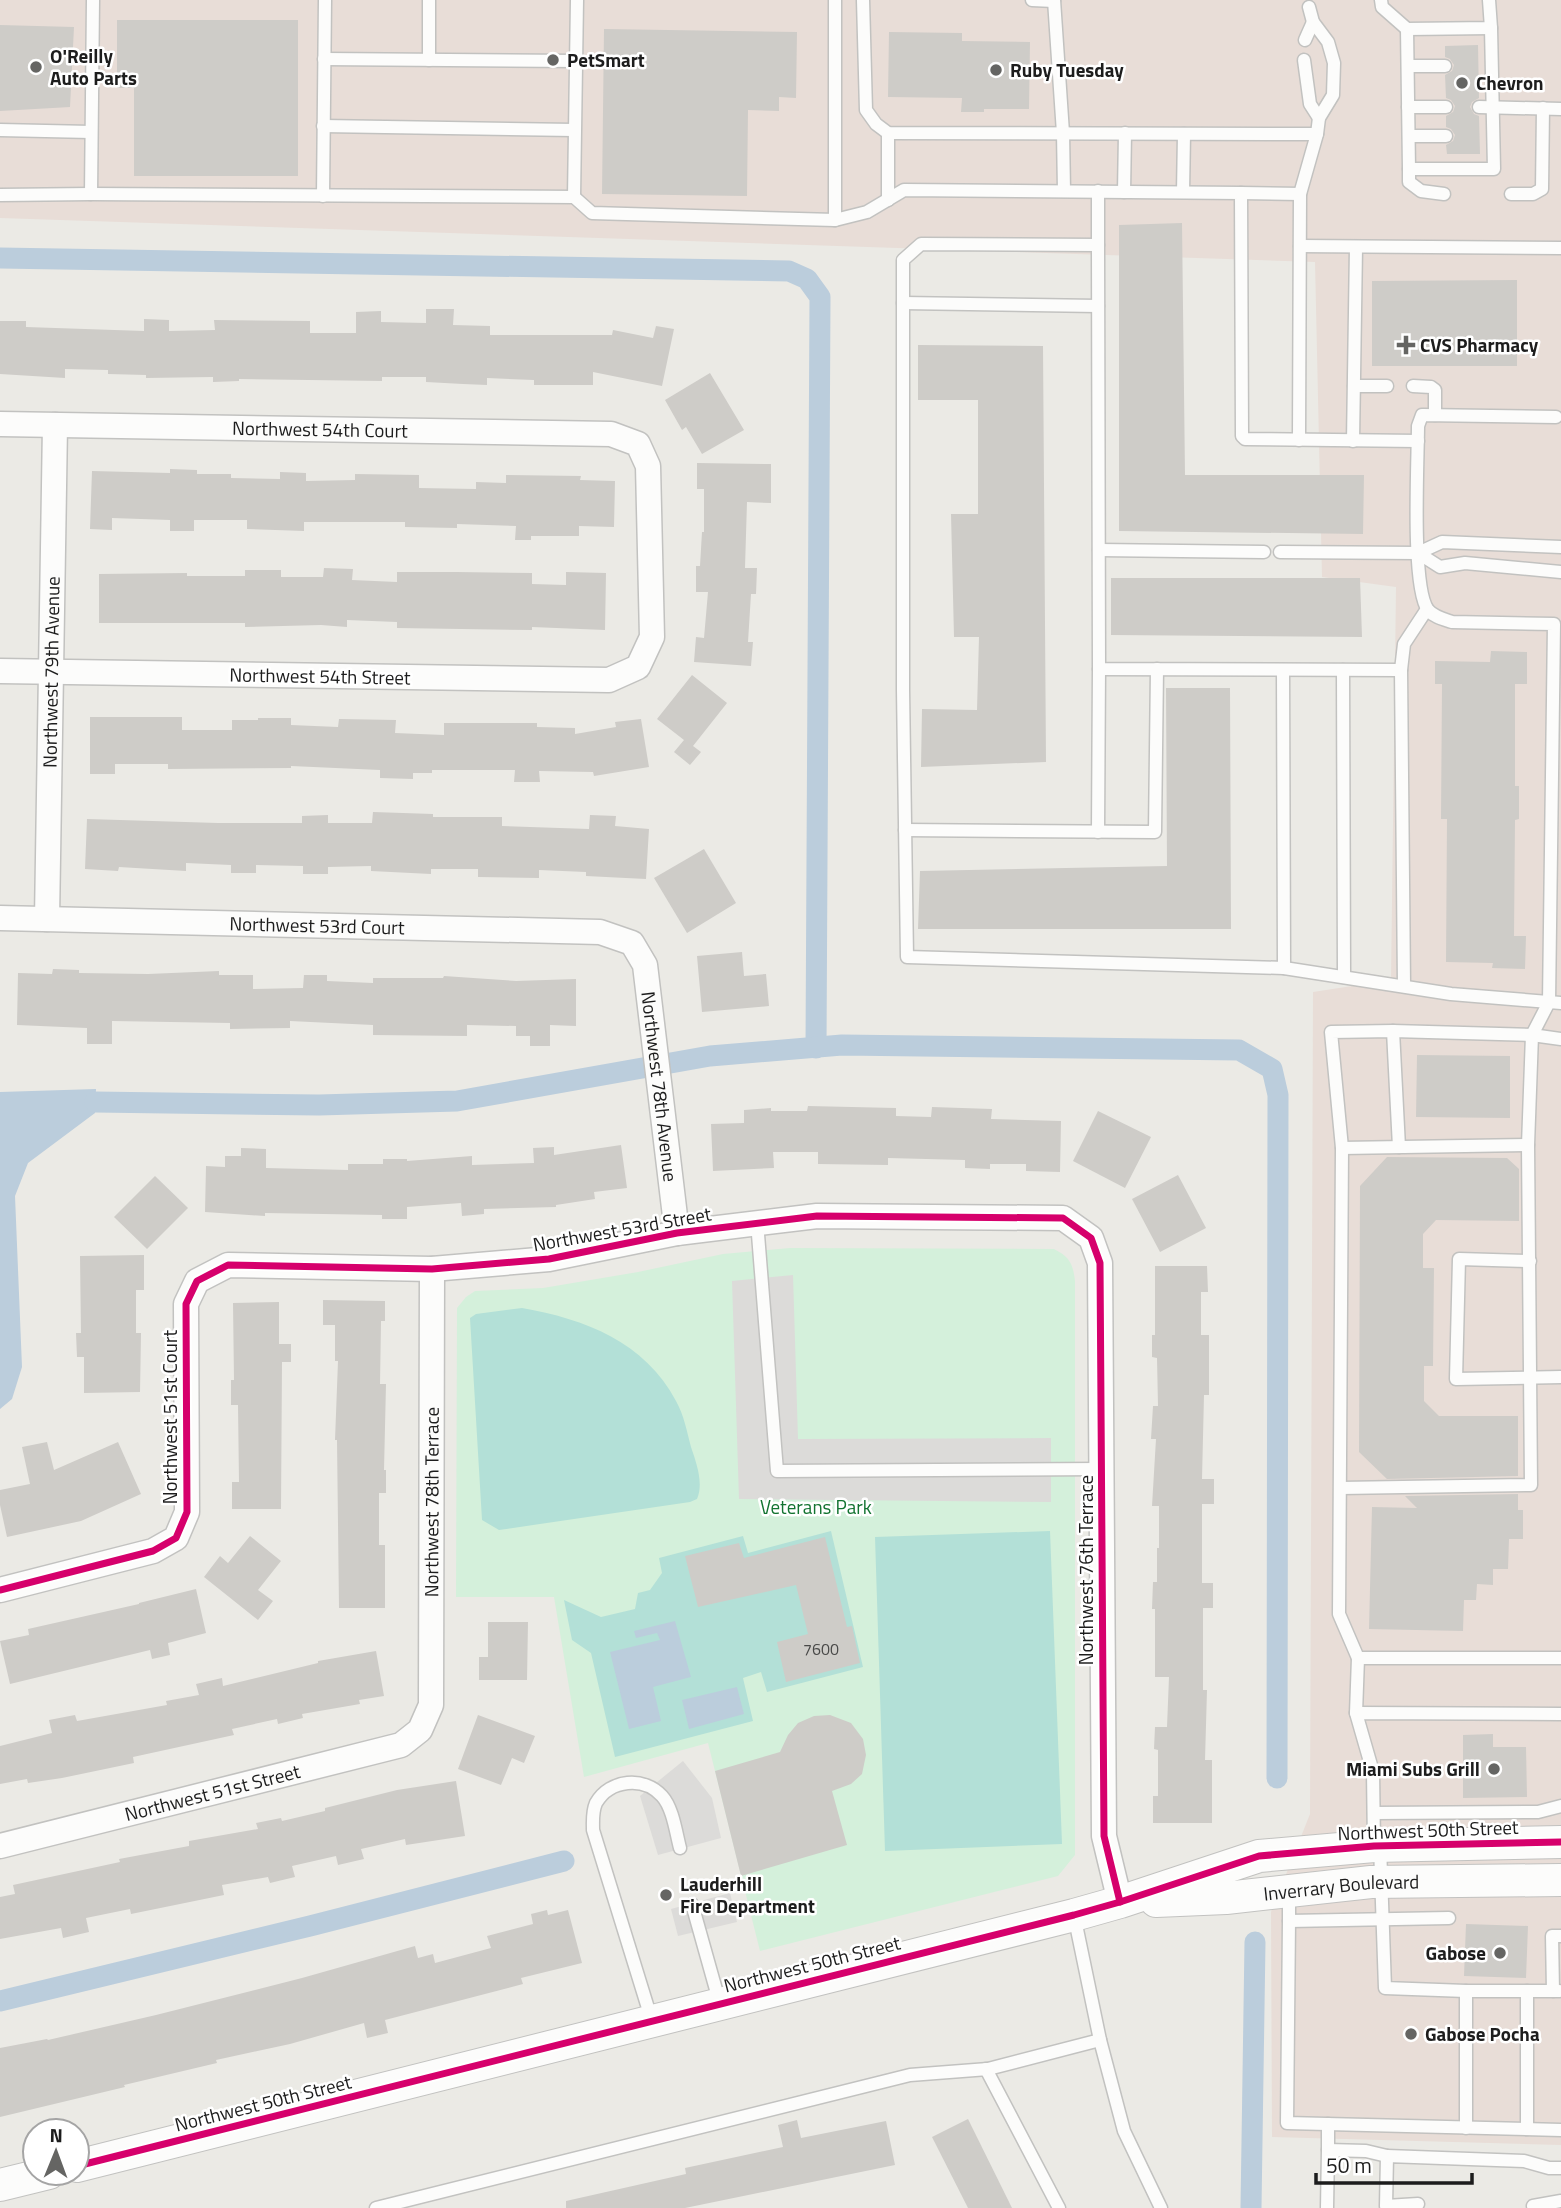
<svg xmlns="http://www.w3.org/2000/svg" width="1561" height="2208" font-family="'Titillium Web',sans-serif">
<rect width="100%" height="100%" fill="#ebeae5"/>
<polygon fill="#e8ddd7" points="0,0 1561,0 1561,2145 1272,2137 1271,1912 1310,1814 1313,992 1391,980 1396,587 1322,577 1315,262 0,218"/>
<path fill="#d4f0db" d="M790,1248L1054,1249C1070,1257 1073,1264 1075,1281V1855L1058,1876L760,1951L708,1743L584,1777L554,1597H456L457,1308L466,1297L475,1291L543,1288L638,1272L723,1254Z"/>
<g fill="#b3e0d7">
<path d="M522,1308C585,1319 645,1342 676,1401C684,1415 687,1432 691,1447C696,1462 704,1483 697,1499L690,1502L499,1530L482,1520L470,1318L476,1314Z"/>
<polygon points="831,1531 863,1667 767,1692 761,1672 743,1678 753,1721 615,1757 591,1653 572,1640 564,1600 601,1617 635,1609 638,1593 650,1590 662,1573 659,1558 743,1536 748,1553"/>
<polygon points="1050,1531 1062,1844 885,1851 875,1537"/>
</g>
<g fill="#dcdbd9">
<polygon points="793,1275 798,1439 1051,1438 1051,1502 739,1499 732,1281"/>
<polygon points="683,1761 712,1798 721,1838 658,1855 640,1796"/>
<polygon points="730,1893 737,1922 678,1936 671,1909"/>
</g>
<g fill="#bbcddc">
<polygon points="96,1089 95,1113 28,1163 15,1196 22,1367 12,1399 0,1409 0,1092"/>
<polygon points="675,1621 691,1677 653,1687 661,1721 629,1729 610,1652 660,1640 657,1633 636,1638 634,1631"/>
<polygon points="737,1687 744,1714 689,1729 682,1700"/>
</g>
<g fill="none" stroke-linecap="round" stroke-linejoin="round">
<g stroke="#bbcddc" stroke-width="21">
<polyline points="0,258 789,271 807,279 820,297 816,1048"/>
<polyline points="95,1102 319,1105 457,1101 710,1056 842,1045 1239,1050 1272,1069 1278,1095 1277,1778"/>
<polyline points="0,2001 310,1926 564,1861"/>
<polyline points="1251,2208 1255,1942"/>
</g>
</g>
<g fill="#ceccc8">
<polygon points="117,20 298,20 298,176 134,176 134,88 117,88"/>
<polygon points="0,25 74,27 70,107 0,111"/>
<polygon points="604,29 797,32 796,98 779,97 779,111 748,110 747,196 602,194"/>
<polygon points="889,32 962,33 962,41 1030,42 1029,109 984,109 984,112 961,112 962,98 888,97"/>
<polygon points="1478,45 1479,98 1472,102 1470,107 1474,114 1479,116 1480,154 1447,154 1446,145 1453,141 1455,135 1451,129 1446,127 1446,116 1453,112 1455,106 1451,100 1446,98 1445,75 1452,71 1454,65 1450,59 1445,57 1445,46"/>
<polygon points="1182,223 1185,475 1364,475 1363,534 1119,531 1119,225"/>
<polygon points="1517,280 1517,366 1372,366 1372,281"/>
<polygon points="426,309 454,309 453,325 490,326 490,335 612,335 613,330 653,338 656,326 674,329 662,386 593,372 593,385 534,385 534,380 487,378 487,385 463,384 426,382 426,377 382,377 382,381 239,379 239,381 213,382 213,377 146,378 146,375 108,374 108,370 65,369 65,378 0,374 0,321 26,321 26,327 144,331 144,319 169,320 169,331 215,330 214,320 310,321 310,333 356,333 356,312 381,311 381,322 426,323"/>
<polygon points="918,345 1043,346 1046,762 921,767 922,709 977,710 979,637 954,637 951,514 978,514 978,400 918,400"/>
<polygon points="710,373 744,430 702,454 686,427 682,430 665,400"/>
<polygon points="697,463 771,464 771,503 747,502 745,568 757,568 756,594 751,594 748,642 753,642 751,666 694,662 696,637 704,638 708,592 696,592 696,566 700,566 702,532 704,532 704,489 697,489"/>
<polygon points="170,469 197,470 197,474 231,474 231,478 280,479 280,472 306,473 306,481 355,480 355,474 419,475 419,488 476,489 476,482 506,483 506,475 581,476 580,480 615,481 614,527 579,526 579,536 531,536 531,540 515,540 516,526 457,524 457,528 405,527 405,522 304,522 304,531 247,529 247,520 194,520 194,531 170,531 170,520 112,518 112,530 90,529 92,471 170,473"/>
<polygon points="324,568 353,569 352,580 397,582 397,572 456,572 532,573 532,584 566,585 566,572 606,573 605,630 532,627 532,630 397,628 397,622 347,620 347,627 321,625 245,627 245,623 99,623 99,574 187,573 187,576 245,576 245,570 281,570 281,577 323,577"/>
<polygon points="1111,578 1360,578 1362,637 1111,635"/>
<polygon points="1491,651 1527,652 1527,684 1515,684 1515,786 1519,786 1519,819 1515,820 1514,936 1526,936 1525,969 1492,968 1493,963 1446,962 1447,819 1441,819 1442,684 1435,684 1435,661 1490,662"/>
<polygon points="692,675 727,703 693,746 701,752 690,765 674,752 684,740 657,719"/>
<polygon points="1166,688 1230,688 1231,929 918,929 920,871 1167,866"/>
<polygon points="90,717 182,717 182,730 232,730 232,720 258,720 258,718 291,718 291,725 338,727 339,719 396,720 395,733 444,735 444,723 537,723 537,727 575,728 575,734 616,727 615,722 641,719 649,767 594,776 593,772 539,771 540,782 514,782 515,770 432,770 432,773 413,773 413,779 380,778 380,770 291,766 291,768 168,769 168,764 115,764 115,774 90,774"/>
<polygon points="373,812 433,814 433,817 502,817 502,826 589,829 590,815 616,816 615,826 649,829 646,879 586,876 586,872 539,870 539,878 478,877 478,869 431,869 431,874 371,871 371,866 328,867 328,874 303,874 303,866 256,865 256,873 231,873 231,865 186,863 186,871 119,867 118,871 85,869 87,819 218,823 302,823 302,816 328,815 328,823 372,823"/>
<polygon points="704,849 736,903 687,933 654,878"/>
<polygon points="742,952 744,976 766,974 769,1006 702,1012 697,956"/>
<polygon points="53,969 79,970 79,973 148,974 219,971 219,975 253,975 253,989 303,988 304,975 327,975 327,981 373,983 373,978 443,978 444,976 516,981 576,979 576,1026 550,1025 550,1046 530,1046 530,1036 516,1036 516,1026 467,1025 467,1036 373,1035 373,1025 290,1021 290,1028 230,1029 230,1023 112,1021 112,1044 87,1044 87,1028 17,1025 18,973 52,974"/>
<polygon points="1417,1055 1510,1056 1510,1118 1416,1117"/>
<polygon points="808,1106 896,1108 896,1116 931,1117 932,1107 992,1109 991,1119 1061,1121 1060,1172 1026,1171 1026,1164 990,1164 990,1169 965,1168 965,1160 888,1158 888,1165 818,1164 818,1152 773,1152 774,1168 713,1171 711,1124 744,1123 744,1110 771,1108 771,1111 807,1111"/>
<polygon points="1098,1111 1151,1137 1125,1188 1073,1161"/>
<polygon points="621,1145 627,1188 594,1192 595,1199 556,1205 556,1207 484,1209 484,1214 462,1216 461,1203 407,1207 407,1219 382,1219 382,1215 265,1213 265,1216 205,1212 206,1166 225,1167 225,1156 241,1156 241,1148 266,1149 266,1168 348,1170 348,1164 383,1164 383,1159 407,1159 407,1161 472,1156 472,1165 534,1163 533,1148 554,1147 554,1155"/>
<polygon points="1387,1157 1507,1158 1519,1169 1519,1221 1436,1220 1423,1234 1423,1268 1434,1268 1433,1366 1424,1366 1424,1401 1439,1416 1518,1416 1518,1476 1387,1479 1359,1452 1360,1186"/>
<polygon points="1178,1175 1206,1228 1160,1252 1132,1199"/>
<polygon points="155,1176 188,1208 147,1249 114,1217"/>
<polygon points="144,1255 144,1290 136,1290 136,1333 141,1333 140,1392 84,1393 84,1357 77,1357 76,1333 81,1333 80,1256"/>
<polygon points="1155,1266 1207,1266 1208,1292 1201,1292 1201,1335 1209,1335 1209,1395 1204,1395 1202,1479 1214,1479 1214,1504 1202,1504 1202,1583 1213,1583 1213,1608 1203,1608 1203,1690 1207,1690 1205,1760 1212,1760 1212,1823 1153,1823 1153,1796 1158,1796 1158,1750 1154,1749 1155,1727 1167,1727 1169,1677 1155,1677 1155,1609 1152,1609 1153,1582 1157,1582 1157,1548 1159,1548 1159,1506 1152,1506 1156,1439 1151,1439 1153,1406 1158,1406 1157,1358 1152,1357 1152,1335 1155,1335"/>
<polygon points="323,1300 385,1301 385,1321 381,1321 380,1384 386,1384 384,1470 386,1470 386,1493 379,1493 379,1545 385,1545 385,1608 339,1608 337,1440 335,1440 338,1361 335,1361 335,1325 323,1325"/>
<polygon points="279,1302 279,1344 291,1344 291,1362 282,1362 281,1509 232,1509 232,1482 239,1482 238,1405 231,1405 231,1380 234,1380 233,1303"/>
<polygon points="47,1442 54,1470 118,1442 141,1494 81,1521 7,1537 0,1505 0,1490 30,1484 22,1447"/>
<polygon points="1518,1494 1518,1510 1523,1510 1523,1539 1509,1539 1508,1569 1493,1569 1493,1585 1477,1584 1476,1600 1464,1600 1463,1631 1369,1629 1372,1507 1417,1508 1405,1496"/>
<polygon points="250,1536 281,1561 258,1590 273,1601 258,1620 204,1577 220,1556 228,1563"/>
<polygon points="825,1537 847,1627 852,1626 860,1663 786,1682 777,1642 808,1634 796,1585 698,1607 685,1556 739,1543 744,1558"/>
<polygon points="196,1589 206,1633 168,1643 170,1655 152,1659 150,1650 10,1684 0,1641 29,1635 28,1629 139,1604 139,1603"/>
<polygon points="488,1622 528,1622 527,1680 479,1680 479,1657 488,1657"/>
<polygon points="376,1651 384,1696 359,1700 360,1704 302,1714 303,1718 278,1724 277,1719 232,1729 234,1735 133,1757 134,1763 62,1778 28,1783 27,1779 0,1784 0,1746 52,1733 49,1720 75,1715 77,1721 167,1705 166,1701 199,1695 196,1684 222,1678 223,1686 318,1663 318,1661"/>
<polygon points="478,1715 535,1736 524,1763 512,1758 501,1785 458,1769"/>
<polygon points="830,1715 851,1723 863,1739 866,1755 862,1774 851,1784 832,1791 847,1845 741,1876 715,1771 780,1752 788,1735 798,1723 814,1716"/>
<polygon points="1493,1734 1493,1747 1526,1747 1527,1797 1463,1798 1463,1735"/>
<polygon points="456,1781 465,1836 406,1845 405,1839 361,1849 364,1859 338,1865 336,1856 292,1866 295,1877 270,1883 268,1877 222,1885 224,1895 131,1914 130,1909 86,1918 89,1932 63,1938 61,1928 0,1939 0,1897 15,1894 13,1885 120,1862 119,1859 189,1846 189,1841 258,1829 256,1823 281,1818 282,1821 325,1811 325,1808 397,1790"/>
<polygon points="547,1910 548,1915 568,1910 582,1963 521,1978 523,1984 385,2020 388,2033 367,2038 364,2023 290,2044 216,2060 217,2063 124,2085 125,2087 0,2117 0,2048 47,2039 48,2040 156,2015 302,1978 415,1946 418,1958 433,1954 435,1963 491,1948 487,1936 533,1924 531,1914"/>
<polygon points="1466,1924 1528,1926 1526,1978 1464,1976"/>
<polygon points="968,2119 1012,2208 968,2208 932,2137"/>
<polygon points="797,2120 801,2138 886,2121 895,2165 685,2208 566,2208 566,2201 686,2174 685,2168 783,2147 778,2125"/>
</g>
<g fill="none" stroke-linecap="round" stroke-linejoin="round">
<defs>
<g id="service">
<polyline points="835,0 835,220"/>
<polyline points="863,0 866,110 876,124 888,133 1317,134"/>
<polyline points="1032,0 1054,1"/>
<polyline points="1054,0 1063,133 1064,191"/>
<polyline points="1381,0 1382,7 1407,29 1491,28 1489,0"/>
<polyline points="1407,29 1409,169 1494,169 1491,28"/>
<polyline points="1305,40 1313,22"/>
<polyline points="324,59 576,61"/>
<polyline points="429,60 429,0"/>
<polyline points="1304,60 1310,104 1319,118"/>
<polyline points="1408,66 1445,66"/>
<polyline points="1408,107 1446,107"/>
<polyline points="1479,107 1561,109"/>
<polyline points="323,126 574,130"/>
<polyline points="0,130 91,132"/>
<polyline points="888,133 888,200"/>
<polyline points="1409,136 1446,136"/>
<polyline points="1409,169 1409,182 1421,191 1444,194"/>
<polyline points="1124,192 1125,133"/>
<polyline points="1183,192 1184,134"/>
<polyline points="1241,193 1300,194"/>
<polyline points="91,194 93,0"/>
<polyline points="1511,194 1533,194 1542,189 1543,108"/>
<polyline points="0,195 91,194 574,197 592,213 835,220 867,212 904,190 1241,193 1242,436 1245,439 1418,441"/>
<polyline points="323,196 325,0"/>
<polyline points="574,197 577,0"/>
<polyline points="1098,245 1098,191"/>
<polyline points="1300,246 1561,248"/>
<polyline points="903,303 1098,306"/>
<polyline points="1354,386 1387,386"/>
<polyline points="1413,386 1431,387 1435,390 1435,415"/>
<polyline points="1299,440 1300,194 1317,134 1319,118 1333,95 1334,63 1328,42 1313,22 1309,7"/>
<polyline points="1353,441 1356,247"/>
<polyline points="1099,550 1264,552"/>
<polyline points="1280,552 1418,553 1442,542 1561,547"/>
<polyline points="1418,553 1440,567 1465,563 1561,572"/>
<polyline points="1427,609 1404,644 1401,670 1099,669 1098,245 921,244 903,260 903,690 907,957 1284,968 1451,994 1561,1003"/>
<polyline points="1283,670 1284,968"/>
<polyline points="1343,670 1344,977"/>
<polyline points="1401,670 1404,986"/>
<polyline points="905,830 1155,832 1157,669"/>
<polyline points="1098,832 1099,669"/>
<polyline points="1393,1031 1399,1147"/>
<polyline points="1561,1039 1532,1035 1393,1031 1331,1032 1342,1148 1339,1614 1358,1658 1561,1658"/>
<polyline points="1342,1148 1528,1145"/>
<polyline points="757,1222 777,1471 1102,1469"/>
<polyline points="1530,1261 1459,1259 1456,1379 1561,1377"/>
<path d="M1341,1488L1531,1485L1528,1145L1532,1035L1549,1002L1554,624L1452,622C1443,619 1434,617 1428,610C1411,587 1418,460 1418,426L1422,415L1556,417"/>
<polyline points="1356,1713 1358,1658"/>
<polyline points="1374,1813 1538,1812 1561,1806"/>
<polyline points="1374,1845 1373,1772 1356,1713 1561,1714"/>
<polyline points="1380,1846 1385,1988 1466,1991"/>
<polyline points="1289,1892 1289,1921 1449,1918"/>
<polyline points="692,1904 720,2004"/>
<polyline points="1074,1915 1100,2040 1124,2131 1161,2208"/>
<polyline points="1289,1921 1287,2123 1561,2130"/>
<polyline points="1527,1991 1527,2129"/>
<polyline points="1559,1991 1553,1991 1552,1936 1561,1936"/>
<path d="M652,2021L593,1830C593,1821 592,1812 596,1803C610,1779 644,1776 662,1796C673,1808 676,1833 680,1848"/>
<polyline points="986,2069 1059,2208"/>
<polyline points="1466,2128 1466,1991 1553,1991"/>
<polyline points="1328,2150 1328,2124"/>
<polyline points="1418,2204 1386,2206 1387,2156 1524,2161 1549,2168 1561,2168"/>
<polyline points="1533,2206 1561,2201"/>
<polyline points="376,2208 910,2075 988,2069 1100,2040"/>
<polyline points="1327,2208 1328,2150 1366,2151 1387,2156"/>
</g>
<g id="minor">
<path id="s1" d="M0,424L611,434L638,444L648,466L652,637L638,667L609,680L0,671"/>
<path id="s2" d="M0,918L600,932L632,943L645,965L677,1233"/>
<path id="s3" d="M47,919L55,425"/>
<polyline points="0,1590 153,1551 176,1538 187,1512 186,1304 197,1281 228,1265 432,1269 549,1259 677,1233 817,1216 1063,1218 1091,1238 1100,1263 1104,1836 1120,1902"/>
<path id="s4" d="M0,1846L401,1745L420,1730L431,1705L432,1269"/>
</g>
<g id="tertiary">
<path id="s5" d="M1156,1901L1226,1898L1371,1882L1561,1880"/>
<polyline points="77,2166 1074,1915 1120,1902 1259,1856 1374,1846 1561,1842"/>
<polyline points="0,2185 49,2173"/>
</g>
</defs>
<use href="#service" stroke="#c2c2c0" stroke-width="15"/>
<use href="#minor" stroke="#c2c2c0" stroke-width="27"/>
<use href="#tertiary" stroke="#c2c2c0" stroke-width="34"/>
<use href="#service" stroke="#fcfcfb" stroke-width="12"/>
<use href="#minor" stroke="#fcfcfb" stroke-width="24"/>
<use href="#tertiary" stroke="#fcfcfb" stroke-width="32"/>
<defs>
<g id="cycleway">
<polyline points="0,1590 153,1551 176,1538 187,1512 186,1304 197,1281 228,1265 432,1269 549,1259 677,1233 817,1216 1063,1218 1091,1238 1100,1263 1104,1836 1120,1902"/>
<polyline points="77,2166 1074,1915 1120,1902 1259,1856 1374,1846 1561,1842"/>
</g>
</defs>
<use href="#cycleway" stroke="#fff" stroke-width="11"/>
<use href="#cycleway" stroke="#d6006c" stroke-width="7"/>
</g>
<g fill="#656563" stroke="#fff" stroke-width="2.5">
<circle cx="553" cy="60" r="7"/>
<circle cx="36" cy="67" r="7"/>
<circle cx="996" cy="70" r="7"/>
<circle cx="1462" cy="83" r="7"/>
<path d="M1402.5 334.5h7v7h7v7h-7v7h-7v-7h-7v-7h7z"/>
<circle cx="1494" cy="1769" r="7"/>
<circle cx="666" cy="1895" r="7"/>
<circle cx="1500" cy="1953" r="7"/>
<circle cx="1411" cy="2034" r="7"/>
</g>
<g text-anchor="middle" stroke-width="5" stroke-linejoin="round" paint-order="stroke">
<g font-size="16" fill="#494948">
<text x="821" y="1655">7600</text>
</g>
<g font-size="19" font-weight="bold" fill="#1d1d1d" stroke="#fff" text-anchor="start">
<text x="50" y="63">O'Reilly<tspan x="50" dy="22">Auto Parts</tspan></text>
<text x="567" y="67">PetSmart</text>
<text x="1010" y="77">Ruby Tuesday</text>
<text x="1476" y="90">Chevron</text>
<text x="1420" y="352">CVS Pharmacy</text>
<text x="1480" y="1776" text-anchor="end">Miami Subs Grill</text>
<text x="680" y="1891">Lauderhill<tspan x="680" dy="22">Fire Department</tspan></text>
<text x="1486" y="1960" text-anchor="end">Gabose</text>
<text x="1425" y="2041">Gabose Pocha</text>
</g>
<g font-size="19" fill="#1d1d1d" stroke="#fff">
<text dy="7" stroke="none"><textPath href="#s1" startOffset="320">Northwest 54th Court</textPath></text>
<text dy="7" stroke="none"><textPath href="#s3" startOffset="247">Northwest 79th Avenue</textPath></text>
<text transform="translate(320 676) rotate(1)" y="7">Northwest 54th Street</text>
<text dy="7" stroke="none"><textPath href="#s2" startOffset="317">Northwest 53rd Court</textPath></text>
<text dy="7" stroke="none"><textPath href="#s2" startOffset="782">Northwest 78th Avenue</textPath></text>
<text transform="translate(622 1229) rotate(-10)" y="7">Northwest 53rd Street</text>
<text transform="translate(170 1417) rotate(-90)" y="7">Northwest 51st Court</text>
<text dy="7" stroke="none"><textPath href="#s4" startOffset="668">Northwest 78th Terrace</textPath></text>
<text transform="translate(1086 1570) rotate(-90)" y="7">Northwest 76th Terrace</text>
<text dy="7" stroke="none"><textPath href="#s4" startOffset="219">Northwest 51st Street</textPath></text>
<text transform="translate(1428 1830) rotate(-2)" y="7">Northwest 50th Street</text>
<text dy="7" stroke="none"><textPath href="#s5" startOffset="186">Inverrary Boulevard</textPath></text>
<text transform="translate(812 1964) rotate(-14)" y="7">Northwest 50th Street</text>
<text transform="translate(263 2103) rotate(-14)" y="7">Northwest 50th Street</text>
</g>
<g font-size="19" fill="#127330" stroke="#fff">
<text x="816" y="1514">Veterans Park</text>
</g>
</g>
<g transform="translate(56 2152) rotate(1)"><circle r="33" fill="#ffffff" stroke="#a5a5a5" stroke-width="2"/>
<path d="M0-5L12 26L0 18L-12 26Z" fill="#656563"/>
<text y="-10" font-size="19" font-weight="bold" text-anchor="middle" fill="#1d1d1d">N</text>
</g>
<path d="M1316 2173v10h156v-10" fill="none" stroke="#1d1d1d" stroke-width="3.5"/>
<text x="1326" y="2173" font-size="21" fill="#1d1d1d" stroke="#ffffff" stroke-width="5" paint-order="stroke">50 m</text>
</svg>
